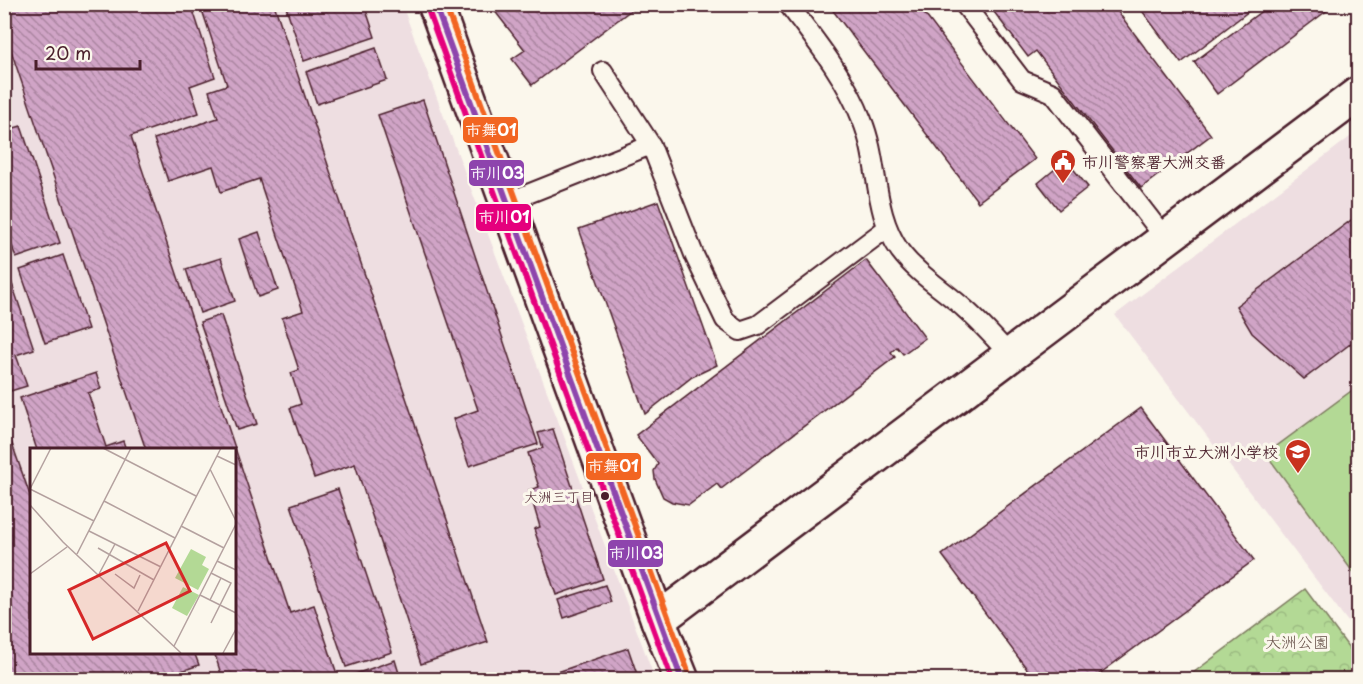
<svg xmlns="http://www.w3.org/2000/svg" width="1363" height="684" font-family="'Playpen Sans','Klee One',sans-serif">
<defs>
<pattern id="park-crowns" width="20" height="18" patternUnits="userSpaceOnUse" patternTransform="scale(1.5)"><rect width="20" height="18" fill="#b3d995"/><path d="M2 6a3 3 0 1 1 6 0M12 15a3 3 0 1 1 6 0" fill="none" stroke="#9bba81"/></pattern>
<pattern id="building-back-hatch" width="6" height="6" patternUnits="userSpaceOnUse" patternTransform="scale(1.5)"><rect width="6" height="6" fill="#d0a4c6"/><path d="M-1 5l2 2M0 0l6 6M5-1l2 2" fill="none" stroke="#ab85a1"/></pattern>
</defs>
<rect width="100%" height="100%" fill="#fbf7ec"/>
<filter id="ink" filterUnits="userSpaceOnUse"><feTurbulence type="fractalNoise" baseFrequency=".0167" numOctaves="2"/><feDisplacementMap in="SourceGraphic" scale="12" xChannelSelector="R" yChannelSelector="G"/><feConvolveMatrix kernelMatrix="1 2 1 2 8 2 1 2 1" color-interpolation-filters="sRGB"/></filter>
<g filter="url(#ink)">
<g fill="#eedee1" fill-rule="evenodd">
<path d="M4,5H402L655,679H5ZM32,450H234V652H32Z"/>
<polygon points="1358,131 1358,635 1115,315"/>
</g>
<polygon fill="url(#park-crowns)" stroke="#7e7c60" stroke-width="1.5" points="1305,589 1358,660 1358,679 1185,679"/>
<polygon fill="#b3d995" stroke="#7e7c60" stroke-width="1.5" points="1358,386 1358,579 1266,454"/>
<g fill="url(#building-back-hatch)" stroke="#4a1f2b" stroke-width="1.5">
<polygon points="4,4 191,4 215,77 190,86 199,113 131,136 290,613 314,605 339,680 223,680 214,652 234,652 234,450 146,450 4,30"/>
<polygon points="200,4 274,4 488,642 421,664 355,464 314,478 290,408 301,404 291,373 299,370 282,318 303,311 259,179 221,192 213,166 168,181 154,139 218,118 209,91 227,85"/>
<polygon points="285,4 364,4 375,37 304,61"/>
<polygon points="501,4 639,4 532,85 512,59 525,50 494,10"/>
<polygon points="828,4 917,4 1035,159 978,202"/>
<polygon points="988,4 1112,4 1211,135 1141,188 1036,51 1028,57"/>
<polygon points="1137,4 1258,4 1181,63"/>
<polygon points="1271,4 1333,6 1217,94 1194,62"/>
<polygon points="376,48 387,80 317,104 306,72"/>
<polygon points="423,100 538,444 469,466 453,419 478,410 378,115"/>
<polygon points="21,126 60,243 16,258 4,223 4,131"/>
<polygon points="1066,160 1088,187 1059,210 1038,183"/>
<polygon points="658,201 717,365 692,377 645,414 579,229"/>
<polygon points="1358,215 1358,338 1304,379 1252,333 1236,306"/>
<polygon points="259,232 278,290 258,297 239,239"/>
<polygon points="63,255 88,329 45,343 20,270"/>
<polygon points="221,258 235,301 200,313 186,269"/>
<polygon points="4,260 34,349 16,355 27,386 4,393"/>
<polygon points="866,260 925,338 903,354 897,347 891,352 895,357 721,489 717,484 689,505 672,502 663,497 655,479 654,471 658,464 636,435"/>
<polygon points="221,315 257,424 237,430 200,322"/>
<polygon points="96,373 101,389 88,393 106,447 123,441 126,450 37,450 20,398"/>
<polygon points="1141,408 1254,560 1091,680 1035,680 942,555"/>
<polygon points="4,421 32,501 32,652 194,652 199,665 156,680 4,680"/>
<polygon points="553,429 603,579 556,595 534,529 540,527 529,490 539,487 528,453 543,448 538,433"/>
<polygon points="338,489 392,652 346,667 291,505"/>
<polygon points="605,585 611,602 564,618 558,600"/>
<polygon points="628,648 639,680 534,680"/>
<polygon points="395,660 401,680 348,680 347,677"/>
</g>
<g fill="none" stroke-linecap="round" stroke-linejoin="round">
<defs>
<g id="service">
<path d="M788,4C816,41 846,78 862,120C880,164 872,211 900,251C917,274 944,290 965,309C981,323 995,339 1010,355"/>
<polyline points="964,4 1022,80 1053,93 1165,238"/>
<polyline points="603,71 651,145 695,257 725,320 740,331 758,325 887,228"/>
<polyline points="505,203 651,145"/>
</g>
<polyline id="tertiary" points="658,620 1358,94"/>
<polyline id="secondary" points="435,4 658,620 682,680"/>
</defs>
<use href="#service" stroke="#4a1f2b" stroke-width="22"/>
<use href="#tertiary" stroke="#4a1f2b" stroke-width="38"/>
<use href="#secondary" stroke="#4a1f2b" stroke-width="38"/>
<use href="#service" stroke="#fbf7ec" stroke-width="18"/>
<use href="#tertiary" stroke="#fbf7ec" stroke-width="33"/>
<use href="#secondary" stroke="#fbf7ec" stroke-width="33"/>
<defs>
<polyline id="bus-1" points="435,4 682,680"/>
<polyline id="bus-2" points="427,7 672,680"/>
<polyline id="bus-3" points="445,4 690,677"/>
</defs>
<use href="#bus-1" stroke="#fbf7ec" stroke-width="10"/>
<use href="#bus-2" stroke="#fbf7ec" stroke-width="10"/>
<use href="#bus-3" stroke="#fbf7ec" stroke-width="10"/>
<use href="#bus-1" stroke="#8e44ad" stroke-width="6"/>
<use href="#bus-2" stroke="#e5007d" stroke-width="6"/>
<use href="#bus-3" stroke="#f26522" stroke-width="6"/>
</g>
</g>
<defs>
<symbol id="civic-pin" viewBox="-11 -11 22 30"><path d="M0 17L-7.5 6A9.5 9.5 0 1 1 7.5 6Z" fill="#c8321e" stroke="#fbf7ec"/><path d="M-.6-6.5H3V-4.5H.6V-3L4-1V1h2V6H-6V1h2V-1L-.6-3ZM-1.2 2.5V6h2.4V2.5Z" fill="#fff"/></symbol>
<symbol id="school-pin" viewBox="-11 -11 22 30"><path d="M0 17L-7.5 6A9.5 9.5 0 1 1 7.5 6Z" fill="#c8321e" stroke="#fbf7ec"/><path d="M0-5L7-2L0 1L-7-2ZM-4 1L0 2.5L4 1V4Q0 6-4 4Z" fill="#fff"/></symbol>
</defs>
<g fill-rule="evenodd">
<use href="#civic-pin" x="1048" y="147" width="30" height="40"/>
<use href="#school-pin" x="1283" y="437" width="30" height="40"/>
</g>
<circle fill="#4a1f2b" stroke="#fbf7ec" stroke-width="2" cx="605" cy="496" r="5"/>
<g text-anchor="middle" stroke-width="6" stroke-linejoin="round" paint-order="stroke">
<g font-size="14" fill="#4a1f2b" stroke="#fbf7ec" text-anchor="end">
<text x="594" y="502">大洲三丁目</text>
</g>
<g font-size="16" font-weight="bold" fill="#4a1f2b" stroke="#fbf7ec" text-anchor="start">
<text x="1082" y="168">市川警察署大洲交番</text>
<text x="1278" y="458" text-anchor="end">市川市立大洲小学校</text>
</g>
<g font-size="16" fill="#644e46" stroke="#fbf7ec">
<text x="1297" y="648">大洲公園</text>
</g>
</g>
<g transform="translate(30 448)">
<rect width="206" height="206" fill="#fbf7ec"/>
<path d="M153,139L169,147L157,168L142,160Z" fill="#b3d995"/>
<path d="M161,101L176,109L172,117L179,121L168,142L145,130Z" fill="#b3d995"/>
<path fill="none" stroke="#b4a19f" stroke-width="1.5" d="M73,0L166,48M187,8L206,17M180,21L206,73M0,41L64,73M0,41L21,0M74,53L145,90M0,57L33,94L151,205M151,78L194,100M59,83L131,119M68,100L124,132M47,106L101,0M187,113L206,122M181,125L201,135L181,175M0,126L37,99M69,126L85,96M85,126L104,140L110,127M170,147L206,165M180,152L191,130M108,163L191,0M144,198L206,76M193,205L206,181"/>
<path fill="#d62828" fill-opacity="0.15" stroke="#d62828" stroke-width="3" d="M136,95L160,143L63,191L39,142Z"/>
<rect width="206" height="206" fill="none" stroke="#4a1f2b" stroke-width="3"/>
</g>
<g stroke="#fbf7ec" stroke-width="2">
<rect x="462" y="116" width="57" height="28" rx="6" fill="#f26522"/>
<rect x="468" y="159" width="57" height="28" rx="6" fill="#8e44ad"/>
<rect x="475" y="203" width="57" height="29" rx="6" fill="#e5007d"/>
<rect x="585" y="452" width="57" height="29" rx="6" fill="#f26522"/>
<rect x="607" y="539" width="57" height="29" rx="6" fill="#8e44ad"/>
</g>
<g font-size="16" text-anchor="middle" font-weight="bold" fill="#fff">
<text x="491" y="136">市舞01</text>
<text x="497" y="179">市川03</text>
<text x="504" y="223">市川01</text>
<text x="613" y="472">市舞01</text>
<text x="636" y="559">市川03</text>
</g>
<rect width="1363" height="684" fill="none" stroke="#fbf7ec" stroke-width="24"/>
<rect x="12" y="12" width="1339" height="660" fill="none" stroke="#4a1f2b" stroke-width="2" filter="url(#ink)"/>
<path d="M36 60v9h104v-9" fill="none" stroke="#4a1f2b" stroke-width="3"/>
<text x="45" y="60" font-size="18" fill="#4a1f2b" stroke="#fbf7ec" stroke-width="4.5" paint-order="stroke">20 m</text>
</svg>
